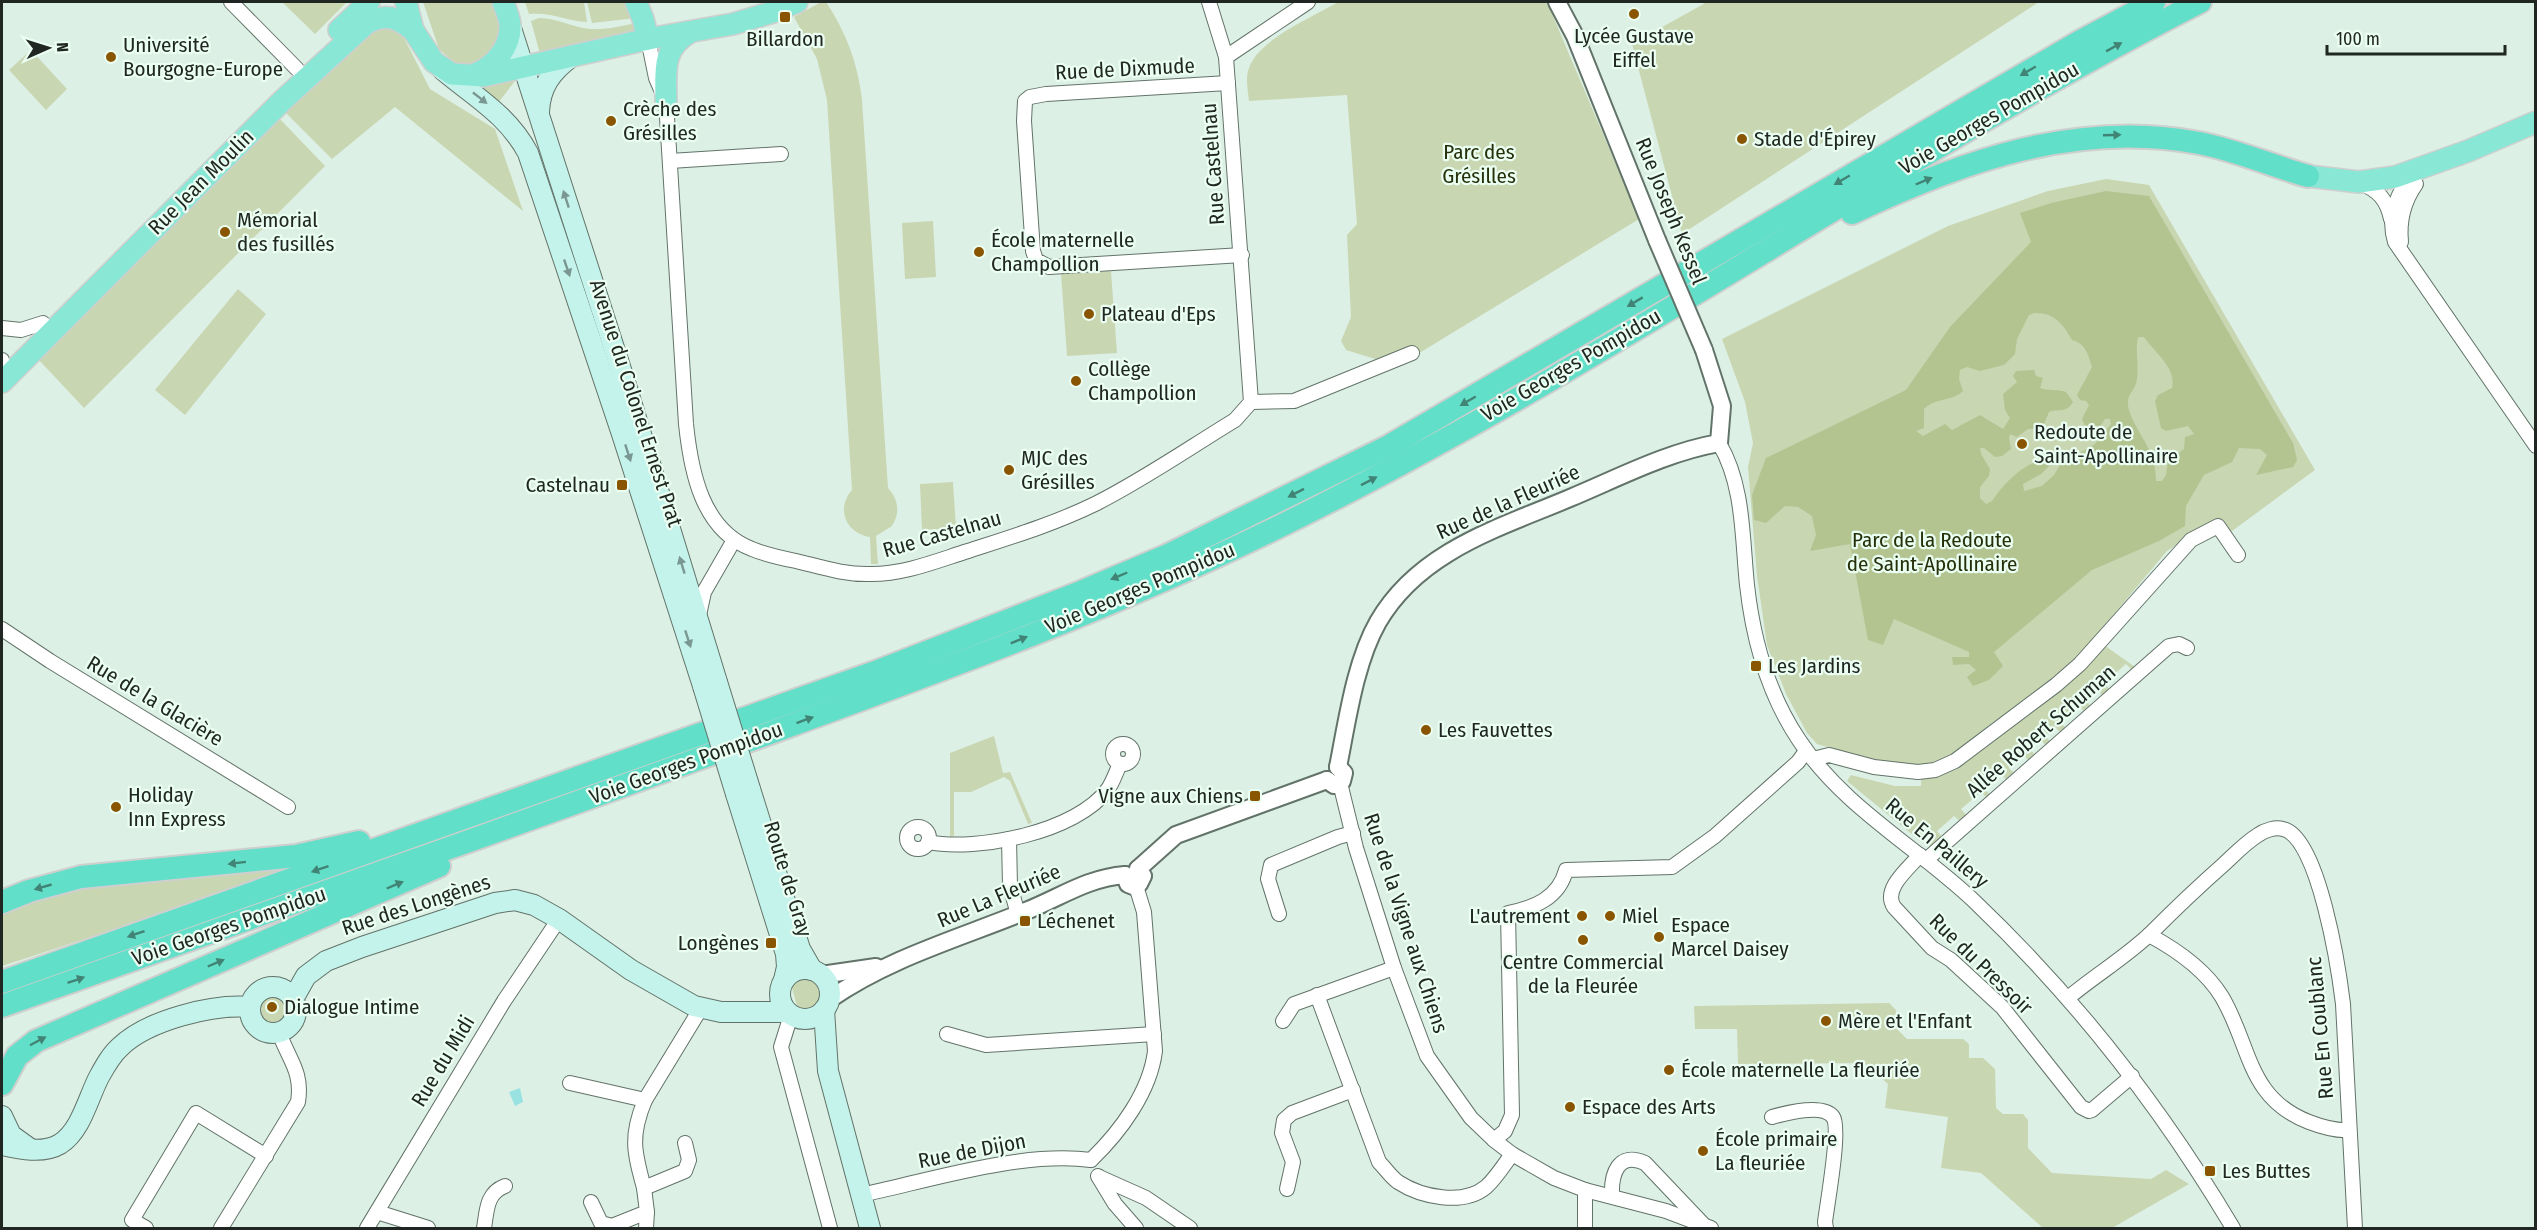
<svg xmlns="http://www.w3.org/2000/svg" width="2537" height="1230" font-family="'Fira Sans Condensed',sans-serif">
<rect width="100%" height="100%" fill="#ddf0e5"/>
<g fill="#c9d6b2">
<polygon points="282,2 347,2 315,34"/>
<path d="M423,2H493C503,39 505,35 482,66L456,64L439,49Z"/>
<path d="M525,2H584L587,22C564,21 555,12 529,14Z"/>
<polygon points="587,2 626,2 636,18 592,23"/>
<path d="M821,2H826C846,32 858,64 862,100L888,488C899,500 900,513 892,526L876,536L878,564H871L870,537C845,533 836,508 852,490L827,100L817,59L794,17Z"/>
<path d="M1338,2H1547L1639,219L1398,366L1346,350L1341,341L1351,317L1347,235L1357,224L1347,95L1249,101C1248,91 1245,78 1249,68C1259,39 1313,17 1338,2Z"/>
<polygon points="1707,2 2039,2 1682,234 1632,44"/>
<path d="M539,18C557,18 572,27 590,29C606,30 622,26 637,23L636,29L629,36L540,54L531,21Z"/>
<polygon points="378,28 399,28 430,89 495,129 523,211 395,107 332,159 283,110"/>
<polygon points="31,50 67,89 46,110 9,70"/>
<polygon points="518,77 498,103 475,87"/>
<polygon points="278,117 325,166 84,408 38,359"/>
<polygon points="2106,179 2149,185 2315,470 2228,534 2216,520 2167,551 2077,658 2021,705 1993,722 1951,756 1933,763 1913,766 1877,762 1817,744 1807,733 1786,694 1767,645 1757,576 1748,467 1753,443 1745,402 1722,339 1948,226 2048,191"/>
<polygon points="933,221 936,277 905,279 902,223"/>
<polygon points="1111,271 1117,353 1067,356 1061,274"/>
<polygon points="238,289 266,314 185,415 155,390"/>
<polygon points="953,482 956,528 922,530 920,484"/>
<polygon points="2104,645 2135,667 2132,670 2126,664 2104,683 2110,690 2103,696 2097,690 2086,700 2091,707 2085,712 2079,706 2061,722 2066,729 2061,733 2055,727 2045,736 2051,742 2046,746 2040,739 2030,749 2035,755 2029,761 2023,755 2009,768 2015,774 2007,780 2001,774 1985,789 1991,796 1987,798 1981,792 1961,809 1967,816 1961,822 1954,816 1937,831 1943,838 1932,846 1925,845 1847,781 1851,775 1895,786 1921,786 1921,775 1956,766 1976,753"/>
<polygon points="994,736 1003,773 1010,772 1032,823 1028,824 1010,781 1004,777 971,792 954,792 954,836 950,837 950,753"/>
<path d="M307,864C205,897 104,934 2,966V910L77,888Z"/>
<path d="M809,976L815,978L823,1005C816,1012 806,1015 798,1010L791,984L797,979Z"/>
<circle cx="273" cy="1011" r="16"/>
<polygon points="1889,1003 1896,1010 1896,1028 1907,1039 1963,1039 1969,1044 1969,1058 1983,1058 1995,1069 1996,1108 2003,1114 2023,1114 2028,1120 2028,1148 2052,1173 2151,1179 2166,1170 2189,1184 2112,1228 2043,1228 1981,1173 1941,1168 1948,1117 1885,1108 1888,1084 1864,1063 1738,1064 1737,1029 1695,1029 1694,1006"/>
</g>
<path fill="#b3c491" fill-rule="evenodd" d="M2106,191L2149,196L2293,443L2297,460L2293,467L2256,475L2267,455L2260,449L2239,448L2232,462L2204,475L2186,506L2185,526L2159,541L2092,570L1994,652L2003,666L1989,680L1973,686L1967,677L1976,670L1969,664L1953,665L1952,657H1969V652L1894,619L1883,645L1868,640L1850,544L1810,551L1816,535L1812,516L1798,507L1785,506L1766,523L1754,520L1752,495L1766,458L1906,390L1950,327L2031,242L2020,213L2051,203ZM2034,313C2054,312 2063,324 2072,340C2086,344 2088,354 2092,367L2077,395L2080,400L2086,401L2089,405L2082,419L2088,432L2096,433L2105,419H2110L2111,424L2095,444L2060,465L2054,475L2042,486L2024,491L2023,484L2041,474L2054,461L2052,457C2028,459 2004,482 1992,501L1986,504L1980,498V487L1989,476L1990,469L1981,454L1980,448H1984L1995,457L2002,456L2011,449L2009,438L2010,434L2017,437L2028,429H2042L2049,412C2059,408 2066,414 2073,402L2066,392C2057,389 2049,391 2040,388L2043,378L2036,376L2034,370L2016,371L2013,376L2017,382L2003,394L2005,410L2010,418L2003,429L1980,415L1952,430L1945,424L1923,436L1916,431L1924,428V409C1936,397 1951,402 1963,391L1959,379L1960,370L1967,367L1980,371L2004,365L2015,354L2017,339L2029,315ZM2138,337H2144C2154,352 2177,368 2172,388L2158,395L2155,401L2161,428L2166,431L2188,426L2194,434L2185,437L2184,449L2168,461L2166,475L2162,481H2156C2156,452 2143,442 2132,418C2121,393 2135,395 2137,379C2139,365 2135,351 2138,337Z"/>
<polygon fill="#99e2e2" points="520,1088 523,1102 515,1106 509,1092"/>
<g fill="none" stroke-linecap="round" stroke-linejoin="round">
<defs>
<g id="minor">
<polyline points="231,2 297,69"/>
<polyline points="1209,2 1226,57"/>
<path d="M648,39L656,78L666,101L686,424C691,472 702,530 752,549C766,555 781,558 796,561C821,567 845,575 871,574C905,574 936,561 968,551C1011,537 1054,524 1095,504C1143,480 1189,448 1235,420L1251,402L1226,57L1308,2"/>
<polyline points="1228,83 1046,94 1030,97 1025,101 1024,121 1033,251 1036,260 1049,267 1242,255"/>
<polyline points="670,161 781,154"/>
<path d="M2416,172C2397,191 2387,216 2395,242L2536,446"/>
<path d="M2361,183C2379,191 2387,200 2391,219"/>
<path d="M2401,242C2399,222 2404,201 2416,184"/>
<polyline points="2,328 21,330 43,323"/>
<polyline points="2,360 2,363"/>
<polyline points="1251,402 1294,401 1412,353"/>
<path d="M1719,443C1744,485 1742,537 1747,585C1753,639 1768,694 1799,740C1843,807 1917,847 1974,901C2077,999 2161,1107 2233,1228"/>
<polyline points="699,615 704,592 734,540"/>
<polyline points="2,629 50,661 288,807"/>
<circle cx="1123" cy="754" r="10"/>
<polyline points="1813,759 1829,755 1874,767 1918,772 1935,770 1955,761 2056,685 2080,664 2191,540 2218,526 2238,555"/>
<polyline points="1340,783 1356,848 1394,968 1427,1056 1471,1118 1494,1140 1512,1154 1554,1178 1585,1190 1666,1211 1711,1228"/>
<circle cx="918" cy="838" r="11"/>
<polyline points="1009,839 1010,886 1018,914"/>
<path d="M928,842C977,852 1077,832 1108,789C1113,782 1116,772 1120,764"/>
<path d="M1920,855C1909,868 1882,889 1894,907L1932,948L1951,960L2002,1007L2081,1107L2089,1111L2092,1110L2132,1076"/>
<polyline points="1926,860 2169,646 2179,644 2187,648"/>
<polyline points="1279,914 1268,879 1271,865 1338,837 1353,833"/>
<path d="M2149,935C2177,950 2205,969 2222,997C2251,1046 2247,1098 2309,1122C2322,1127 2335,1131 2349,1130"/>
<path d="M1317,995L1379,1162C1385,1168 1391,1177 1398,1182C1421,1197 1463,1206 1486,1187C1496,1178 1504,1165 1512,1154"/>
<path d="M2068,998C2094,976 2126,957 2151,933C2174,910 2198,887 2223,865C2234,855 2245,843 2258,835C2265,830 2275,827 2283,829C2319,837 2339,971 2343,1004L2355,1228"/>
<polyline points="791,1015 781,1047 830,1228"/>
<polyline points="1283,1021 1294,1004 1394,968"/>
<polyline points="947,1034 986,1045 1154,1034"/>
<polyline points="570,1083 645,1100 701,1008"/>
<path d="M645,1100C630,1136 634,1151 644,1188L685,1171L689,1160L685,1143"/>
<path d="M1772,1117C1786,1113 1823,1103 1833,1117C1841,1128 1827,1205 1825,1222L1826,1228"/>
<path d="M1494,1140L1505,1131L1512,1115L1508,913C1534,908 1559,898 1566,870L1672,867L1715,836L1798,762L1806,751"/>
<path d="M1091,1160C1120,1132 1150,1092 1155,1051L1144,912L1136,886"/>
<polyline points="1098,1176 1115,1204 1136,1228"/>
<polyline points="1099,1177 1146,1198 1190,1228"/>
<polyline points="1287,1189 1293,1162 1282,1133 1284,1120 1292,1113 1353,1090"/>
<path d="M861,1195C931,1180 1021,1151 1091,1160"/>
<path d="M1612,1196C1611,1174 1618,1151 1645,1163L1702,1223"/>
<polyline points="591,1202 601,1223 612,1226 647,1212 644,1188"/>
<polyline points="377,1212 428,1228"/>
<polyline points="146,1228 132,1220 196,1113 266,1156"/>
<path d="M221,1228L298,1102C303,1071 288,1059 279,1032"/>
<polyline points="367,1228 504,1001 559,919"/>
<path d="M484,1228C487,1211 486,1193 505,1186"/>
<polyline points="646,1228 647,1212"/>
<polyline points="1585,1228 1585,1190"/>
</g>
<g id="tertiary">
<polyline points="1557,2 1575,36 1657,240"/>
<path d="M1338,767C1347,722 1355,662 1378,622C1419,551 1499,528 1570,498C1618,478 1667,452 1719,443L1722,406L1704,350"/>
<polyline points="1327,780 1334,785 1342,781 1344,773 1338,767"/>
<polyline points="1138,869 1176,835 1327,780"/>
<polyline points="1125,875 1128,884 1133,886 1139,884 1143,876 1138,869"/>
<polyline points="821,975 876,967"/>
<path d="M830,999C889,958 960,938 1026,911C1061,897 1087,878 1125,875"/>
</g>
<g id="secondary">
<polyline points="510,25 625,382 717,682"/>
<path d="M443,70C475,97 508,115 528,153L622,434L703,686"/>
<path d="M539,112C540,87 551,72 571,57"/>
<polyline points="750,789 800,949 812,970"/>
<polyline points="736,794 786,954 787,967 784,980"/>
<circle cx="805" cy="994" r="25"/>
<circle cx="273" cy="1010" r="23"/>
<polyline points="293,999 306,976 326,961 362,947 495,903 515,900 534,905 559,919 631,970 694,1006 721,1012 787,1012"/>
<polyline points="824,1010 828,1071 870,1228"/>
<polyline points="2,1116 11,1135 29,1148"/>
<path d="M2,1145C20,1149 43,1154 60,1144C81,1131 88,1098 99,1077C105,1066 111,1055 120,1047C148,1020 212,1004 250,1007"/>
</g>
<g id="primary">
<polyline points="406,2 413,30 434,62 452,74 483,76 648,39 733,24 773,12 797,2"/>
<polyline points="636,2 643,19 648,39"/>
<polyline points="339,30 369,2"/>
<path d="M475,74C494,67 511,47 510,25C510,18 505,8 503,2"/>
<path d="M666,101C666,72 661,49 690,32"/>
<polyline points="2308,176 2359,182 2395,177 2468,151 2536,122"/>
<path d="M2,382L283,100L367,23C386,13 396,17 413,30"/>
</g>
<g id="trunk">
<path d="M1852,213C1962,161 2077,120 2199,143C2236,150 2272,166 2308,176"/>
<polyline points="2,902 29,891 81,877 296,856 359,842"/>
<polyline points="2,982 878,671 1081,592 1166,556 1389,446 2079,42 2154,2"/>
<path d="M2,1006C250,918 500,831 748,741C923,677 1100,614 1268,532C1590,376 1882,164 2200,2"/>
<polyline points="2,1084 17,1056 36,1041 439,866"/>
</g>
</defs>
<use href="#minor" stroke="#627369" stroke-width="16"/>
<use href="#tertiary" stroke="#627369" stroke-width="20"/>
<use href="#secondary" stroke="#627369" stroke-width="22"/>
<use href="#primary" stroke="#cecfce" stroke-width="24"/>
<use href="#trunk" stroke="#cecfce" stroke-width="26"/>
<use href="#minor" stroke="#fff" stroke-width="14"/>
<use href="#tertiary" stroke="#fff" stroke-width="16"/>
<use href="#secondary" stroke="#c4f3eb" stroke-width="20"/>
<use href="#primary" stroke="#89e7d6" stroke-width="21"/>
<use href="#trunk" stroke="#62dfc8" stroke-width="22"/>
<defs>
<polyline id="tertiary-bridge" points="1657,240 1704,350"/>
<g id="secondary-bridge">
<polyline points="717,682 750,789"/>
<polyline points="703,686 736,794"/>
</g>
</defs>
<use href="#tertiary-bridge" stroke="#627369" stroke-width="20" stroke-linecap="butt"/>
<use href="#secondary-bridge" stroke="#627369" stroke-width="22" stroke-linecap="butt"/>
<use href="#tertiary-bridge" stroke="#fff" stroke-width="16"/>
<use href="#secondary-bridge" stroke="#c4f3eb" stroke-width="20"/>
</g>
<defs><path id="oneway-solid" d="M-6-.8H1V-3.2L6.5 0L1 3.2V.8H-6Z" transform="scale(1.5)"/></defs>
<g fill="#418375">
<use href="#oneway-solid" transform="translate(2114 47) rotate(-29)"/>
<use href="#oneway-solid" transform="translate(2028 71) rotate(150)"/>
<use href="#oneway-solid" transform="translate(2112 135) rotate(-2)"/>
<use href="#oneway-solid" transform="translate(1842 180) rotate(150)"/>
<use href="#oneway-solid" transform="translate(1924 181) rotate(-23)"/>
<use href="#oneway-solid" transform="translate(1635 302) rotate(149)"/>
<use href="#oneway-solid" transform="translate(1468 401) rotate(150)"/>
<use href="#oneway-solid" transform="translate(1369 481) rotate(-27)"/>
<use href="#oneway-solid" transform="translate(1296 493) rotate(153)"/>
<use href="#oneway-solid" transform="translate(1119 576) rotate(157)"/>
<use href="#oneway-solid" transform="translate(1019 640) rotate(-22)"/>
<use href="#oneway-solid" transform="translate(805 720) rotate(-20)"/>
<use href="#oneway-solid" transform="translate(237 863) rotate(173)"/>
<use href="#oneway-solid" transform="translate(320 869) rotate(161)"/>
<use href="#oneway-solid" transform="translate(395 885) rotate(-23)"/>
<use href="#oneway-solid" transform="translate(43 887) rotate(164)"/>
<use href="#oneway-solid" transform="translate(136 934) rotate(161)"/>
<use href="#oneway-solid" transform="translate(216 963) rotate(-23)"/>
<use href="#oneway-solid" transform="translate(76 980) rotate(-19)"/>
<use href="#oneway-solid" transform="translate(38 1041) rotate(-28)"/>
</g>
<g fill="#7a9791">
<use href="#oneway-solid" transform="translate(480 98) rotate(38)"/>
<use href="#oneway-solid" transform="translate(566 199) rotate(-108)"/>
<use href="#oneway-solid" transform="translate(567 268) rotate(71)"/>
<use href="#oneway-solid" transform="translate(628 453) rotate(72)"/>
<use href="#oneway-solid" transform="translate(682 565) rotate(-107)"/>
<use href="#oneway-solid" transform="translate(688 639) rotate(72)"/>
</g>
<g fill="#895500" stroke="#ebfef2" stroke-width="2">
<circle cx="1634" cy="14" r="6"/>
<rect x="779" y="11" width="12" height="12" rx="3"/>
<circle cx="111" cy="57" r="6"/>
<circle cx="611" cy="121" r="6"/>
<circle cx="1742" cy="139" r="6"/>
<circle cx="225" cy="232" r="6"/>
<circle cx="979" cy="252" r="6"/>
<circle cx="1089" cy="314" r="6"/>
<circle cx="1076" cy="381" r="6"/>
<circle cx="2022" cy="444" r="6"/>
<circle cx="1009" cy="470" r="6"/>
<rect x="616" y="479" width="12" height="12" rx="3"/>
<rect x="1750" y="660" width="12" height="12" rx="3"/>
<circle cx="1426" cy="730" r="6"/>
<rect x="1249" y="790" width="12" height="12" rx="3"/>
<circle cx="116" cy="807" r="6"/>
<circle cx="1582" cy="916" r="6"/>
<circle cx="1610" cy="916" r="6"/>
<rect x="1019" y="915" width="12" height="12" rx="3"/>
<circle cx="1659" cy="937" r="6"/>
<circle cx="1583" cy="940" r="6"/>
<rect x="765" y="937" width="12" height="12" rx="3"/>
<circle cx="272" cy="1007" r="6"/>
<circle cx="1826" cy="1021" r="6"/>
<circle cx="1669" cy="1070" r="6"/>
<circle cx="1570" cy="1107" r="6"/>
<circle cx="1703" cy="1151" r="6"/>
<rect x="2204" y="1165" width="12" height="12" rx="3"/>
</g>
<g text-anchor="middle" stroke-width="4.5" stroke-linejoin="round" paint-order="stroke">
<g font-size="21" fill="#202722" stroke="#ebfef2" text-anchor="start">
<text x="1634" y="43" text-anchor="middle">Lycée Gustave<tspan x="1634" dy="24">Eiffel</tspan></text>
<text x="785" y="46" text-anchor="middle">Billardon</text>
<text x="123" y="52">Université<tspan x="123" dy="24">Bourgogne-Europe</tspan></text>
<text x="623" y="116">Crèche des<tspan x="623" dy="24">Grésilles</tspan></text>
<text x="1754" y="146">Stade d'Épirey</text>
<text x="237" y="227">Mémorial<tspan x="237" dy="24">des fusillés</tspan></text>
<text x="991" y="247">École maternelle<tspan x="991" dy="24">Champollion</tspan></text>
<text x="1101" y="321">Plateau d'Eps</text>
<text x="1088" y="376">Collège<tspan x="1088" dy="24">Champollion</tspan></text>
<text x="2034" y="439">Redoute de<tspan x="2034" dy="24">Saint-Apollinaire</tspan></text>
<text x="1021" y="465">MJC des<tspan x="1021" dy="24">Grésilles</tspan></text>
<text x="610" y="492" text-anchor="end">Castelnau</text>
<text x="1768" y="673">Les Jardins</text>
<text x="1438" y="737">Les Fauvettes</text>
<text x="128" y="802">Holiday<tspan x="128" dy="24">Inn Express</tspan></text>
<text x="1243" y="803" text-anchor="end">Vigne aux Chiens</text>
<text x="1570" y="923" text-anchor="end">L'autrement</text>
<text x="1622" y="923">Miel</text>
<text x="1037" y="928">Léchenet</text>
<text x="1671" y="932">Espace<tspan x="1671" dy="24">Marcel Daisey</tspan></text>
<text x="759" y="950" text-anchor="end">Longènes</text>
<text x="1583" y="969" text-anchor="middle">Centre Commercial<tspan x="1583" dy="24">de la Fleurée</tspan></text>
<text x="284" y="1014">Dialogue Intime</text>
<text x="1838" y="1028">Mère et l'Enfant</text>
<text x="1681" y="1077">École maternelle La fleuriée</text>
<text x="1582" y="1114">Espace des Arts</text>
<text x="1715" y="1146">École primaire<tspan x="1715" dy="24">La fleuriée</tspan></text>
<text x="2222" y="1178">Les Buttes</text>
</g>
<g font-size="21" fill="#202722" stroke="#ebfef2">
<text transform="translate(1125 69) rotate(-3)" y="7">Rue de Dixmude</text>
<text transform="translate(1989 118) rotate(-30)" y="7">Voie Georges Pompidou</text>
<text transform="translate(1213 164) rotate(-94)" y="7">Rue Castelnau</text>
<text transform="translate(201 182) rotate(-45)" y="7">Rue Jean Moulin</text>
<text transform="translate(1671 211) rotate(68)" y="7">Rue Joseph Kessel</text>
<text transform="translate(1571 365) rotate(-30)" y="7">Voie Georges Pompidou</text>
<text transform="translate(636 403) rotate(72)" y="7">Avenue du Colonel Ernest Prat</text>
<text transform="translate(1508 502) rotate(-24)" y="7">Rue de la Fleuriée</text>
<text transform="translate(942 534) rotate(-16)" y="7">Rue Castelnau</text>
<text transform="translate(1140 588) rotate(-23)" y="7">Voie Georges Pompidou</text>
<text transform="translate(155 701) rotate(31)" y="7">Rue de la Glacière</text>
<text transform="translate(2041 731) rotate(-41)" y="7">Allée Robert Schuman</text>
<text transform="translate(686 763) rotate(-20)" y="7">Voie Georges Pompidou</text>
<text transform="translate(1937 843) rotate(40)" y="7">Rue En Paillery</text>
<text transform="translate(788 879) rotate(73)" y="7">Route de Gray</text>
<text transform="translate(999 896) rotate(-23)" y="7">Rue La Fleuriée</text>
<text transform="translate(416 905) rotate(-18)" y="7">Rue des Longènes</text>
<text transform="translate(1406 923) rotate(72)" y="7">Rue de la Vigne aux Chiens</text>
<text transform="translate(229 926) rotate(-19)" y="7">Voie Georges Pompidou</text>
<text transform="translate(1981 964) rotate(44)" y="7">Rue du Pressoir</text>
<text transform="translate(2320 1028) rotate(-95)" y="7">Rue En Coublanc</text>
<text transform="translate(443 1061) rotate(-59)" y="7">Rue du Midi</text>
<text transform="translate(972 1151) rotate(-11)" y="7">Rue de Dijon</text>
</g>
<g font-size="21" fill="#253009" stroke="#ebfef2">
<text x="1479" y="159">Parc des<tspan x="1479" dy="24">Grésilles</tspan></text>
<text x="1932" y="547">Parc de la Redoute<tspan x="1932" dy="24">de Saint-Apollinaire</tspan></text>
</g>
</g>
<rect width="2537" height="1230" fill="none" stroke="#202722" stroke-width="6"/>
<g transform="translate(48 48) rotate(87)" stroke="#ebfef2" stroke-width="4.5" paint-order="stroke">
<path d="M0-4.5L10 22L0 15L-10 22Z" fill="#202722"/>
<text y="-9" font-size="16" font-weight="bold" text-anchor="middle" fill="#202722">N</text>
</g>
<path d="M2327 45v9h178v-9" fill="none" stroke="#202722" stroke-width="3"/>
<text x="2336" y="45" font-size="18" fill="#202722" stroke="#ebfef2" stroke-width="4.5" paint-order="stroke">100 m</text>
</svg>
